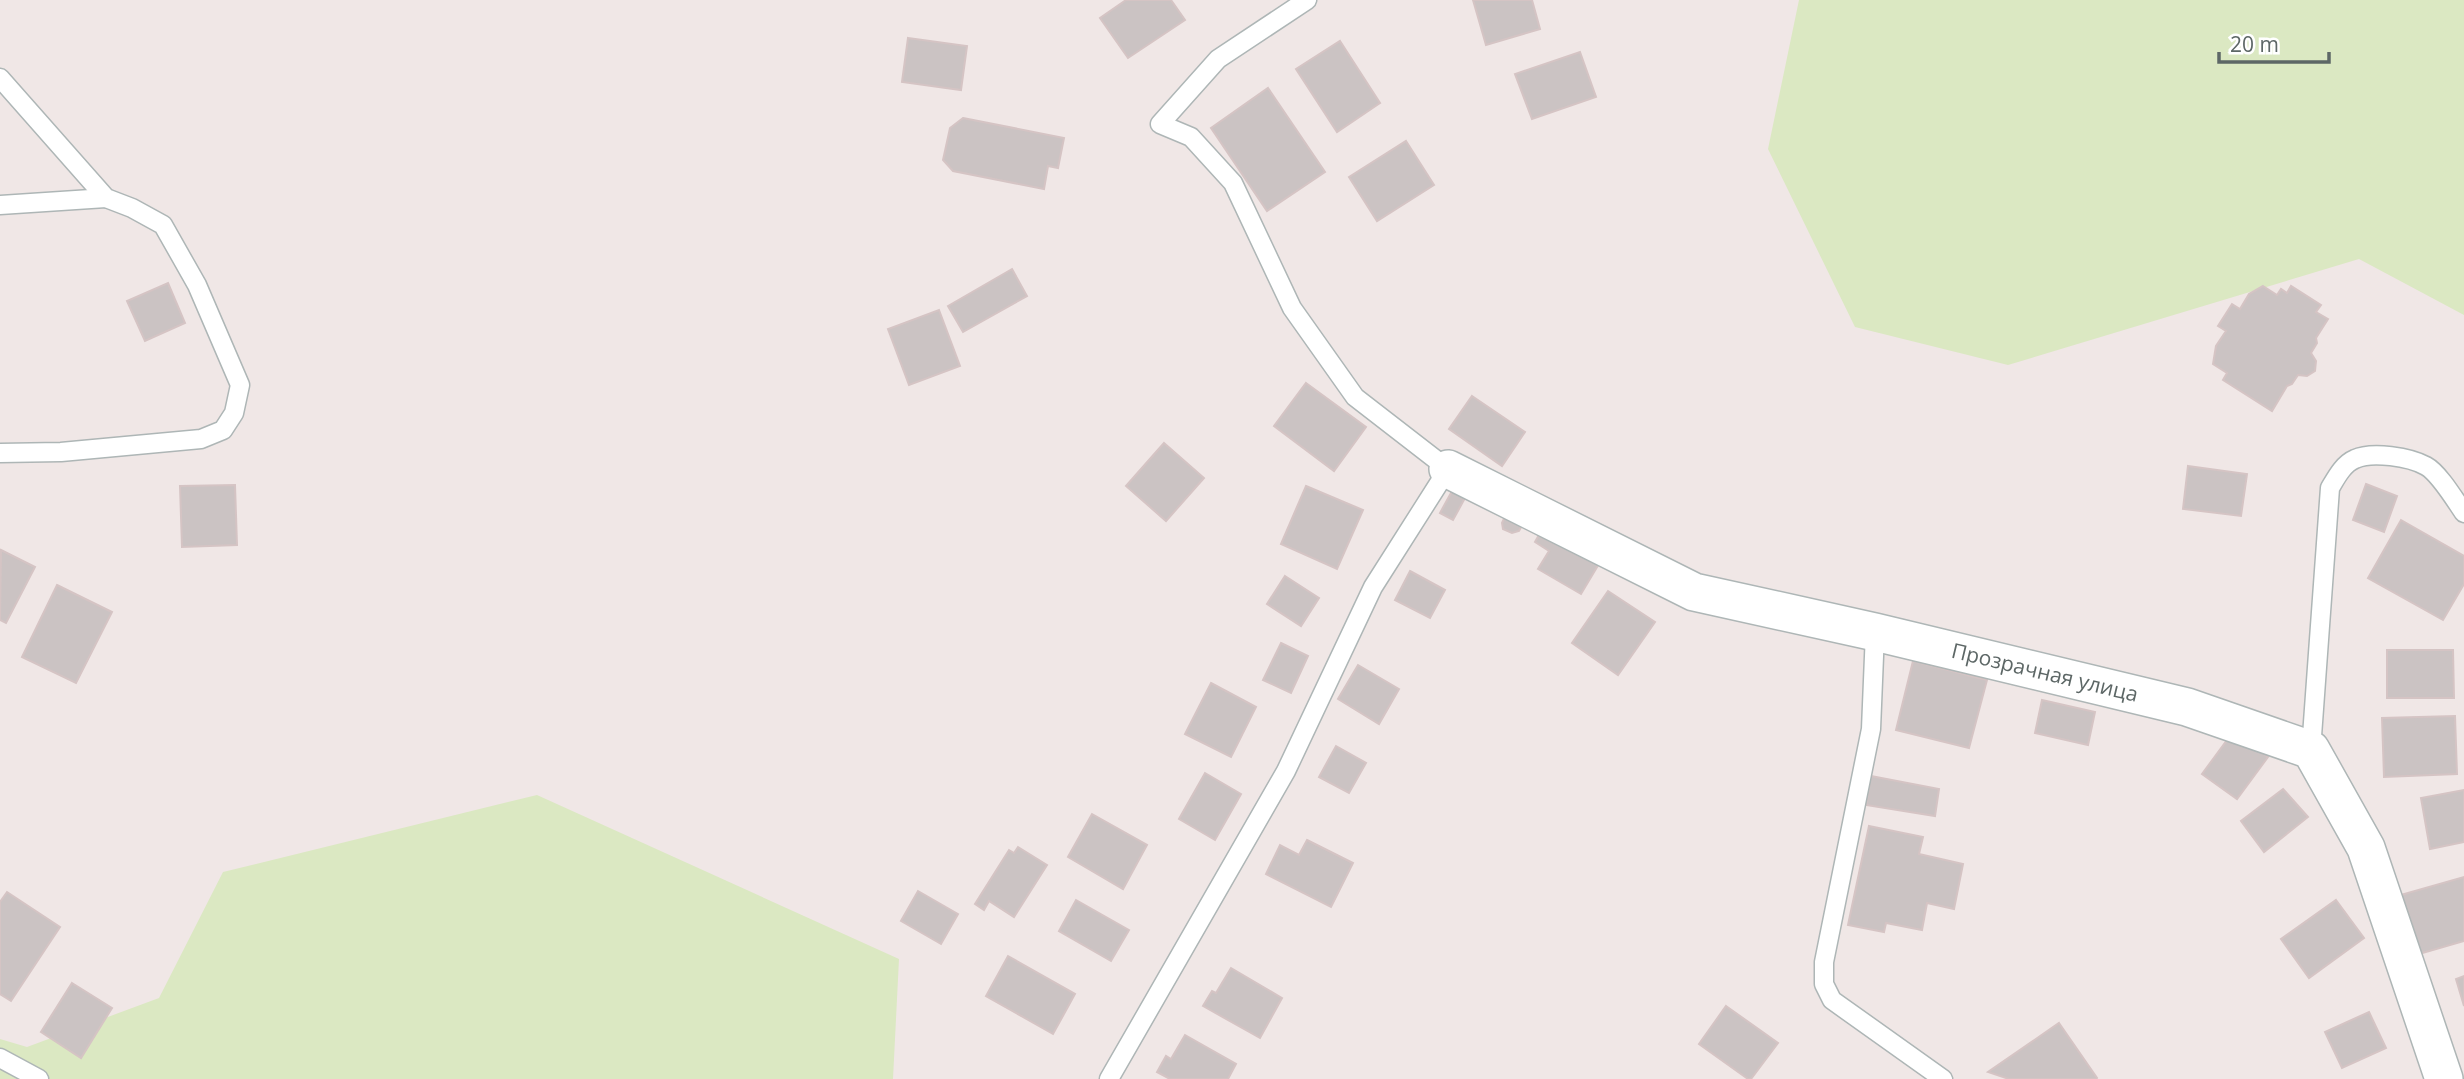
<svg xmlns="http://www.w3.org/2000/svg" width="2464" height="1079" font-family="'Open Sans',sans-serif">
<rect width="100%" height="100%" fill="#f0e7e6"/>
<g fill="#dbe8c2">
<polygon points="1799,0 2464,0 2464,315 2359,259 2008,365 1855,327 1768,149"/>
<polygon points="537,795 899,959 893,1079 0,1079 0,1039 27,1047 159,998 223,872"/>
</g>
<g fill="#cbc3c3" stroke="#d5c4c4" stroke-width="2">
<polygon points="1126,0 1171,0 1185,20 1128,58 1100,18"/>
<polygon points="1473,0 1532,0 1540,29 1486,45"/>
<polygon points="908,38 967,46 961,90 902,82"/>
<polygon points="1340,41 1380,103 1337,132 1296,69"/>
<polygon points="1580,52 1596,97 1532,119 1515,74"/>
<polygon points="1268,88 1325,172 1267,211 1211,128"/>
<polygon points="963,118 1064,138 1058,168 1048,166 1044,189 953,171 943,160 950,128"/>
<polygon points="1406,141 1434,185 1377,221 1349,177"/>
<polygon points="1012,269 1027,296 963,332 948,306"/>
<polygon points="168,283 185,323 145,341 127,301"/>
<polygon points="2263,286 2277,295 2281,289 2287,293 2291,286 2321,305 2316,312 2328,319 2316,338 2317,343 2311,353 2316,361 2315,371 2307,376 2298,375 2292,384 2287,386 2272,411 2223,380 2227,373 2213,364 2216,346 2226,331 2218,326 2232,304 2240,309 2249,294"/>
<polygon points="939,310 960,366 909,385 888,329"/>
<polygon points="1306,383 1366,427 1334,471 1274,426"/>
<polygon points="1472,396 1525,432 1502,466 1449,429"/>
<polygon points="1164,443 1204,478 1166,521 1126,486"/>
<polygon points="2188,466 2247,474 2241,516 2183,509"/>
<polygon points="2366,484 2397,496 2384,532 2353,520"/>
<polygon points="235,485 237,545 182,547 180,486"/>
<polygon points="1306,486 1363,510 1337,569 1281,544"/>
<polygon points="1452,491 1465,498 1453,520 1440,513"/>
<polygon points="1508,510 1525,520 1519,531 1512,533 1503,529 1502,523"/>
<polygon points="2401,520 2464,556 2464,584 2443,620 2368,578"/>
<polygon points="1543,528 1600,562 1581,594 1538,569 1549,551 1535,542"/>
<polygon points="1,550 35,567 6,623 0,620"/>
<polygon points="1410,571 1445,590 1430,618 1395,600"/>
<polygon points="1285,576 1319,598 1301,626 1267,604"/>
<polygon points="57,585 112,612 76,683 22,657"/>
<polygon points="1608,591 1655,622 1618,675 1572,643"/>
<polygon points="1281,643 1308,656 1291,693 1263,680"/>
<polygon points="2387,650 2453,650 2454,698 2387,698"/>
<polygon points="1913,661 1987,680 1969,748 1896,730"/>
<polygon points="1358,665 1399,689 1379,724 1338,699"/>
<polygon points="1211,683 1256,707 1231,757 1185,734"/>
<polygon points="2042,700 2095,712 2088,745 2035,733"/>
<polygon points="2455,716 2457,774 2384,777 2382,718"/>
<polygon points="2233,732 2268,757 2237,799 2202,774"/>
<polygon points="1336,746 1366,763 1349,793 1319,777"/>
<polygon points="1205,773 1241,794 1215,840 1179,819"/>
<polygon points="1871,776 1939,789 1935,816 1866,805"/>
<polygon points="2283,789 2308,817 2264,852 2241,821"/>
<polygon points="2464,790 2464,842 2430,849 2421,798"/>
<polygon points="1092,814 1147,845 1123,889 1068,857"/>
<polygon points="1869,826 1923,837 1919,854 1963,864 1954,909 1927,903 1922,930 1886,923 1884,932 1848,925"/>
<polygon points="1307,840 1353,863 1331,907 1266,874 1280,845 1299,855"/>
<polygon points="1018,847 1047,865 1014,917 989,901 984,910 975,904 1009,850 1014,853"/>
<polygon points="2464,877 2464,941 2419,954 2401,895"/>
<polygon points="918,891 958,914 941,944 901,921"/>
<polygon points="7,892 60,927 11,1001 0,994 0,902"/>
<polygon points="1076,900 1129,930 1111,961 1059,931"/>
<polygon points="2336,900 2364,938 2309,978 2281,939"/>
<polygon points="1008,956 1075,994 1053,1034 986,996"/>
<polygon points="1231,968 1282,998 1260,1038 1203,1006 1212,991 1216,993"/>
<polygon points="2464,976 2464,1006 2456,979"/>
<polygon points="72,983 112,1008 81,1058 41,1032"/>
<polygon points="1726,1006 1778,1043 1751,1079 1748,1079 1699,1044"/>
<polygon points="2369,1012 2386,1048 2342,1068 2325,1032"/>
<polygon points="2059,1023 2097,1078 2096,1079 2009,1079 1988,1072"/>
<polygon points="1185,1035 1236,1064 1228,1079 1170,1079 1157,1072 1166,1056 1171,1059"/>
</g>
<g fill="none" stroke-linecap="round" stroke-linejoin="round">
<defs>
<g id="lane">
<polyline points="0,78 106,198 132,208 163,225 197,285 240,385 234,413 223,430 201,439 61,452 0,453"/>
<polyline points="0,205 106,198"/>
<polyline points="1875,632 1871,729 1824,962 1824,984 1832,1000 1943,1079"/>
<path d="M2311,750L2330,488C2336,478 2343,464 2355,459C2372,451 2410,457 2426,466C2439,473 2455,500 2464,513"/>
<polyline points="0,1058 39,1079"/>
<polyline points="1109,1079 1286,771 1373,587 1448,469 1355,397 1292,308 1233,183 1191,137 1160,124 1218,59 1307,0"/>
</g>
<g id="street">
<path id="s1" d="M1448,469L1694,592L1875,632L2187,707L2311,750L2366,848L2444,1079"/>
</g>
</defs>
<use href="#lane" stroke="#aeb6b6" stroke-width="21"/>
<use href="#street" stroke="#aeb6b6" stroke-width="40"/>
<use href="#lane" stroke="#fff" stroke-width="18"/>
<use href="#street" stroke="#fff" stroke-width="37"/>
</g>
<g text-anchor="middle" stroke-width="7" stroke-linejoin="round" paint-order="stroke">
<g font-size="21" fill="#5d6766" stroke="#fff">
<text dy="7" stroke="none"><textPath href="#s1" startOffset="635">Прозрачная улица</textPath></text>
</g>
</g>
<path d="M2219 52v10h110v-10" fill="none" stroke="#5d6766" stroke-width="3.5"/>
<text x="2230" y="52" font-size="21" fill="#5d6766" stroke="#ffffff" stroke-width="5" paint-order="stroke">20 m</text>
</svg>
